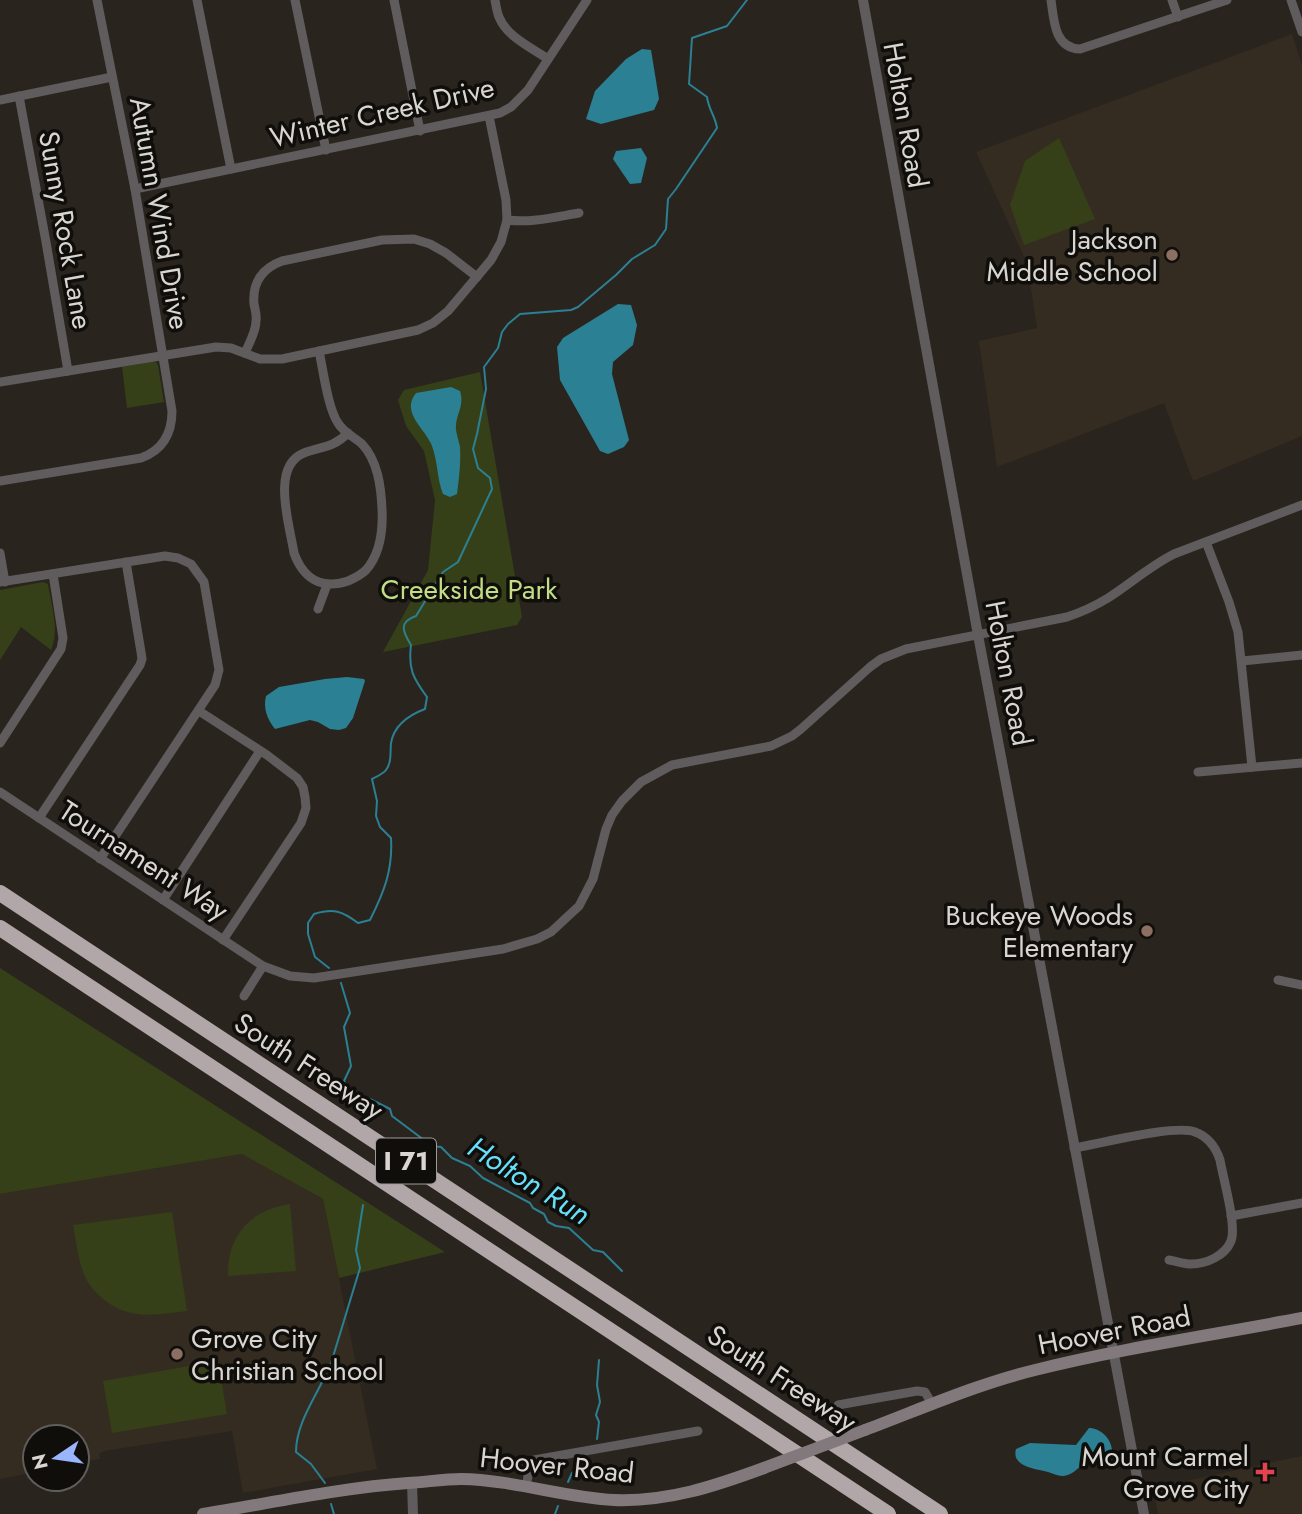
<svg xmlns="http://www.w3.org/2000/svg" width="1302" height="1514" font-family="Jost,sans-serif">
<rect width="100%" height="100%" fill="#29241e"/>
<g fill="#352c21">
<polygon points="1292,34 1302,65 1302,436 1193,481 1164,403 997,467 979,341 1037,328 1027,263 976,152"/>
<polygon points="242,1154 323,1199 377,1469 243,1493 232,1431 104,1451 99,1454 100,1459 77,1463 77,1437 35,1437 35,1472 0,1479 0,1194"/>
<polygon points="1302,1456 1302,1514 1158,1514 1153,1488"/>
</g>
<g fill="#354018">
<polygon points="1059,138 1095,219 1024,245 1010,205 1025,161"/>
<polygon points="151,362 156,362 158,365 164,402 127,408 122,367"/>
<polygon points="480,372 522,617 517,625 383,652 428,570 435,500 424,451 406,426 398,400 404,390"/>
<path d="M43,582L48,584C51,604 60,630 51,650L21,627L0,660V590Z"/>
<polygon points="0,968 445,1252 339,1278 323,1199 242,1154 0,1194"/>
<path d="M290,1204L296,1271L228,1276C227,1235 251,1210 290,1204Z"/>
<path d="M172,1212L187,1311C154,1315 126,1321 100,1296C93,1290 87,1282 84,1274C78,1259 76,1241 73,1225Z"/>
<polygon points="218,1361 227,1414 112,1433 103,1381"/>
</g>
<g fill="#2b8093">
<polygon points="642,49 651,50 659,99 654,110 601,124 586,119 595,91 626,59"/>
<polygon points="641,148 647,158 641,183 630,184 613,159 616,151"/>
<polygon points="618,304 631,305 637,325 633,345 613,362 612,374 629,440 624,447 608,454 600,451 560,380 557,347 563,338"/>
<path d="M451,387L460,391C465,407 455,414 456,430C457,436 459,442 460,447C461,462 459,479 457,494L450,497L443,494C437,479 438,462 432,446C426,429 400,413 416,393Z"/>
<path d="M347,677L364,679L365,681L353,718L346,728L339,730L330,729L318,722L310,720L275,729C267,719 263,708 266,696L279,687L325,679Z"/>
<path d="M1089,1428C1100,1428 1111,1438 1112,1450C1104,1461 1097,1455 1088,1460C1079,1466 1075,1474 1064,1476C1058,1476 1054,1474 1048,1472C1036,1469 1011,1467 1016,1449L1030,1443L1076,1445Z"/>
</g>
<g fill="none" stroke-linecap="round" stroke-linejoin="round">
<g stroke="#2b8093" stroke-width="2">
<path d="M329,968L315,957L308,934V923L314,914C334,908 342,911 358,923L370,920C384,892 393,870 391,838L380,827L376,816L377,801L372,779C376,777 383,774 386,770C392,762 390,752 391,743C394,725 409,715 425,709L427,697C413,678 408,669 411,645C403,632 398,622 416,616L443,572L458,562L492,489L490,478L478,468L473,449L477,434L486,389L484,367L498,348L502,332L508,324L520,314L571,310L578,307L616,275L632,259L655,245L666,229L668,199L676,189L717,128C715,115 709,111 707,97L689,84L692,38L727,26L747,0"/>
<polyline points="341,983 350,1013 344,1027 351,1066 344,1081 350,1089 390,1109 392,1116 432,1146 441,1147 452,1158 470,1166 483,1178 530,1203 533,1208 544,1214 548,1222 556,1226 569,1228 593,1250 603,1252 622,1271"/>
<polyline points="329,1370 360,1268 356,1250 363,1205"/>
<path d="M323,1380C312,1403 296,1426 296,1452L311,1464L325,1483"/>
<polyline points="597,1439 599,1422 596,1415 600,1402 597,1385 599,1360"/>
<polyline points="568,1482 572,1473 585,1462"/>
<polyline points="331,1504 334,1514"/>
<polyline points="555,1514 558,1506"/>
</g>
<g stroke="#605b5c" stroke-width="9">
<polyline points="197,0 231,169"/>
<polyline points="295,0 326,150"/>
<polyline points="394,0 420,131"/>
<path d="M495,0C496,6 497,12 499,17C507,37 532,48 548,59"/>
<path d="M1051,0C1054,20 1054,48 1080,49L1227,0"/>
<polyline points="1172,0 1178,17"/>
<polyline points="1291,0 1302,32"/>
<polyline points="19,96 46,242 68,371"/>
<polyline points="0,100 112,77"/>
<polyline points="135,189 500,113 511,107 528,90 587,0"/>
<path d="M507,220C531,223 555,217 579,213"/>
<path d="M319,351C323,369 328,409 338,423C343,432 354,437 362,444C378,461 381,487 382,509C383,529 380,554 366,570C361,575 355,578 348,581C321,590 303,578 294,553C290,526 270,466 304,453C323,446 333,448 348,433"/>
<path d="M245,353C249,343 256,332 256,321C257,315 255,309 254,304C252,282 263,268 282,261L382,240L414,239L430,244L446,253L477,277"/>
<polyline points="0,382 216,347 231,348 260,359 282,359 418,330 433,323 448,311 491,260 501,242 507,220 506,200 489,116"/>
<path d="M0,481L141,458C163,450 172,434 172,411L135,189L97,0"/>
<polyline points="1206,542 1229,602 1238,632 1252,767"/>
<polyline points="0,553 5,582"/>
<polyline points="0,582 165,556 178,558 191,564 204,582 219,670 215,685 100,859"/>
<polyline points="318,609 327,585"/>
<polyline points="1242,661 1302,655"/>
<polyline points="199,711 267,755 297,778 303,787 305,797 306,808 301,823 223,940"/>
<polyline points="0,743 61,649 63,638 53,574"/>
<polyline points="1198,772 1302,763"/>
<path d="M0,792L263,966L290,976L314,978L503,949L537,939L551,932L579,906L593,879L606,829L612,815L622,801L641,782L672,765L771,746L792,736L801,729L870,667L881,659L906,649L1067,617C1082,612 1095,606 1108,598C1130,584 1150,566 1174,554L1302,505"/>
<polyline points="39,818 140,665 142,659 141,652 126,562"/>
<polyline points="163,900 260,751"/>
<polyline points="1278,980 1302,985"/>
<polyline points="244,996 263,966"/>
<path d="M1074,1148C1099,1144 1176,1124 1195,1132C1209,1137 1216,1148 1220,1160C1223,1178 1237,1226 1231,1241C1225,1256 1206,1264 1191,1264C1184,1264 1176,1261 1169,1260"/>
<polyline points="1231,1216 1302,1203"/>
<polyline points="838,1405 917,1391 925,1392 932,1404"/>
<polyline points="526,1487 530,1465 534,1460 698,1431"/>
</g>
<g stroke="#605b5c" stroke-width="10">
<polyline points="863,0 978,635 1144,1514"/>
<polyline points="412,1483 413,1514"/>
</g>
<g stroke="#81797b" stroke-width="12">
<path d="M865,1430C921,1409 977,1384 1035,1370C1123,1348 1213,1335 1302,1318"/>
<path d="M203,1514C271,1503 339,1488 408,1483C426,1482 444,1479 461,1479C513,1480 563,1497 614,1500C668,1502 715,1486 764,1468"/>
</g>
<g stroke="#b1a6a8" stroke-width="16">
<polyline points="0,893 940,1514"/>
<polyline points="0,928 888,1514"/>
</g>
<polyline stroke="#81797b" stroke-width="12" points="764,1468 865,1430"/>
</g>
<g fill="#8d6e63" stroke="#100e0b" stroke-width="2.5">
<circle cx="1172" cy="255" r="7"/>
<circle cx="1147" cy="931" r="7"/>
<circle cx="177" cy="1354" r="7"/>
</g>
<path fill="#e0444e" stroke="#100e0b" stroke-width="2.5" d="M1261.5 1461.5h7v7h7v7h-7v7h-7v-7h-7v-7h7z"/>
<g text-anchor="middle" stroke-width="7" stroke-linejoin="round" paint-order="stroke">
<rect fill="#100e0b" stroke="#9d9a96" stroke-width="2" x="376" y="1138.5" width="60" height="45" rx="5"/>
<g font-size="26" font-weight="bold" fill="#d9d6d2">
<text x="406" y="1170">I 71</text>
</g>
<g font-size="28" fill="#d9d6d2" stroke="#100e0b">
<text transform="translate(382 112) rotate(-13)" y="10">Winter Creek Drive</text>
<text transform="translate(906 115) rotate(80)" y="10">Holton Road</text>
<text transform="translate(160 213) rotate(80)" y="10">Autumn Wind Drive</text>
<text transform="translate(66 230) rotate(80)" y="10">Sunny Rock Lane</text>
<text transform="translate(1009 673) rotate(79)" y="10">Holton Road</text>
<text transform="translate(144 860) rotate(33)" y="10">Tournament Way</text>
<text transform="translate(309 1066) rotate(33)" y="10">South Freeway</text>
<text transform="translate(1114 1330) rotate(-11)" y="10">Hoover Road</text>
<text transform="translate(782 1378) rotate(33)" y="10">South Freeway</text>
<text transform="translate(557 1465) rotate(6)" y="10">Hoover Road</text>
</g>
<g font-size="28" fill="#d9d6d2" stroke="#100e0b" text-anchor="end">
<text x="1158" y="249">Jackson<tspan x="1158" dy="32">Middle School</tspan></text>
<text x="1133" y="925">Buckeye Woods<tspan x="1133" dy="32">Elementary</tspan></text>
<text x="191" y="1348" text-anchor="start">Grove City<tspan x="191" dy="32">Christian School</tspan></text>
<text x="1249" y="1466">Mount Carmel<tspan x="1249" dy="32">Grove City</tspan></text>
</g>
<g font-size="28" fill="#c3dd87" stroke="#100e0b">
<text x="469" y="599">Creekside Park</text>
</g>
<g font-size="30" font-style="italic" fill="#66dffb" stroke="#100e0b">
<text transform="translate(529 1181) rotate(32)" y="10">Holton Run</text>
</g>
</g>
<g transform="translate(56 1458) rotate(257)"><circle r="33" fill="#100e0b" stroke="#605e5b" stroke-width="2"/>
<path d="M0-5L12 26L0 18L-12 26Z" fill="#9ab5fd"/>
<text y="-10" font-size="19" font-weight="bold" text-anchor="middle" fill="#d9d6d2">N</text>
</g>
</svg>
